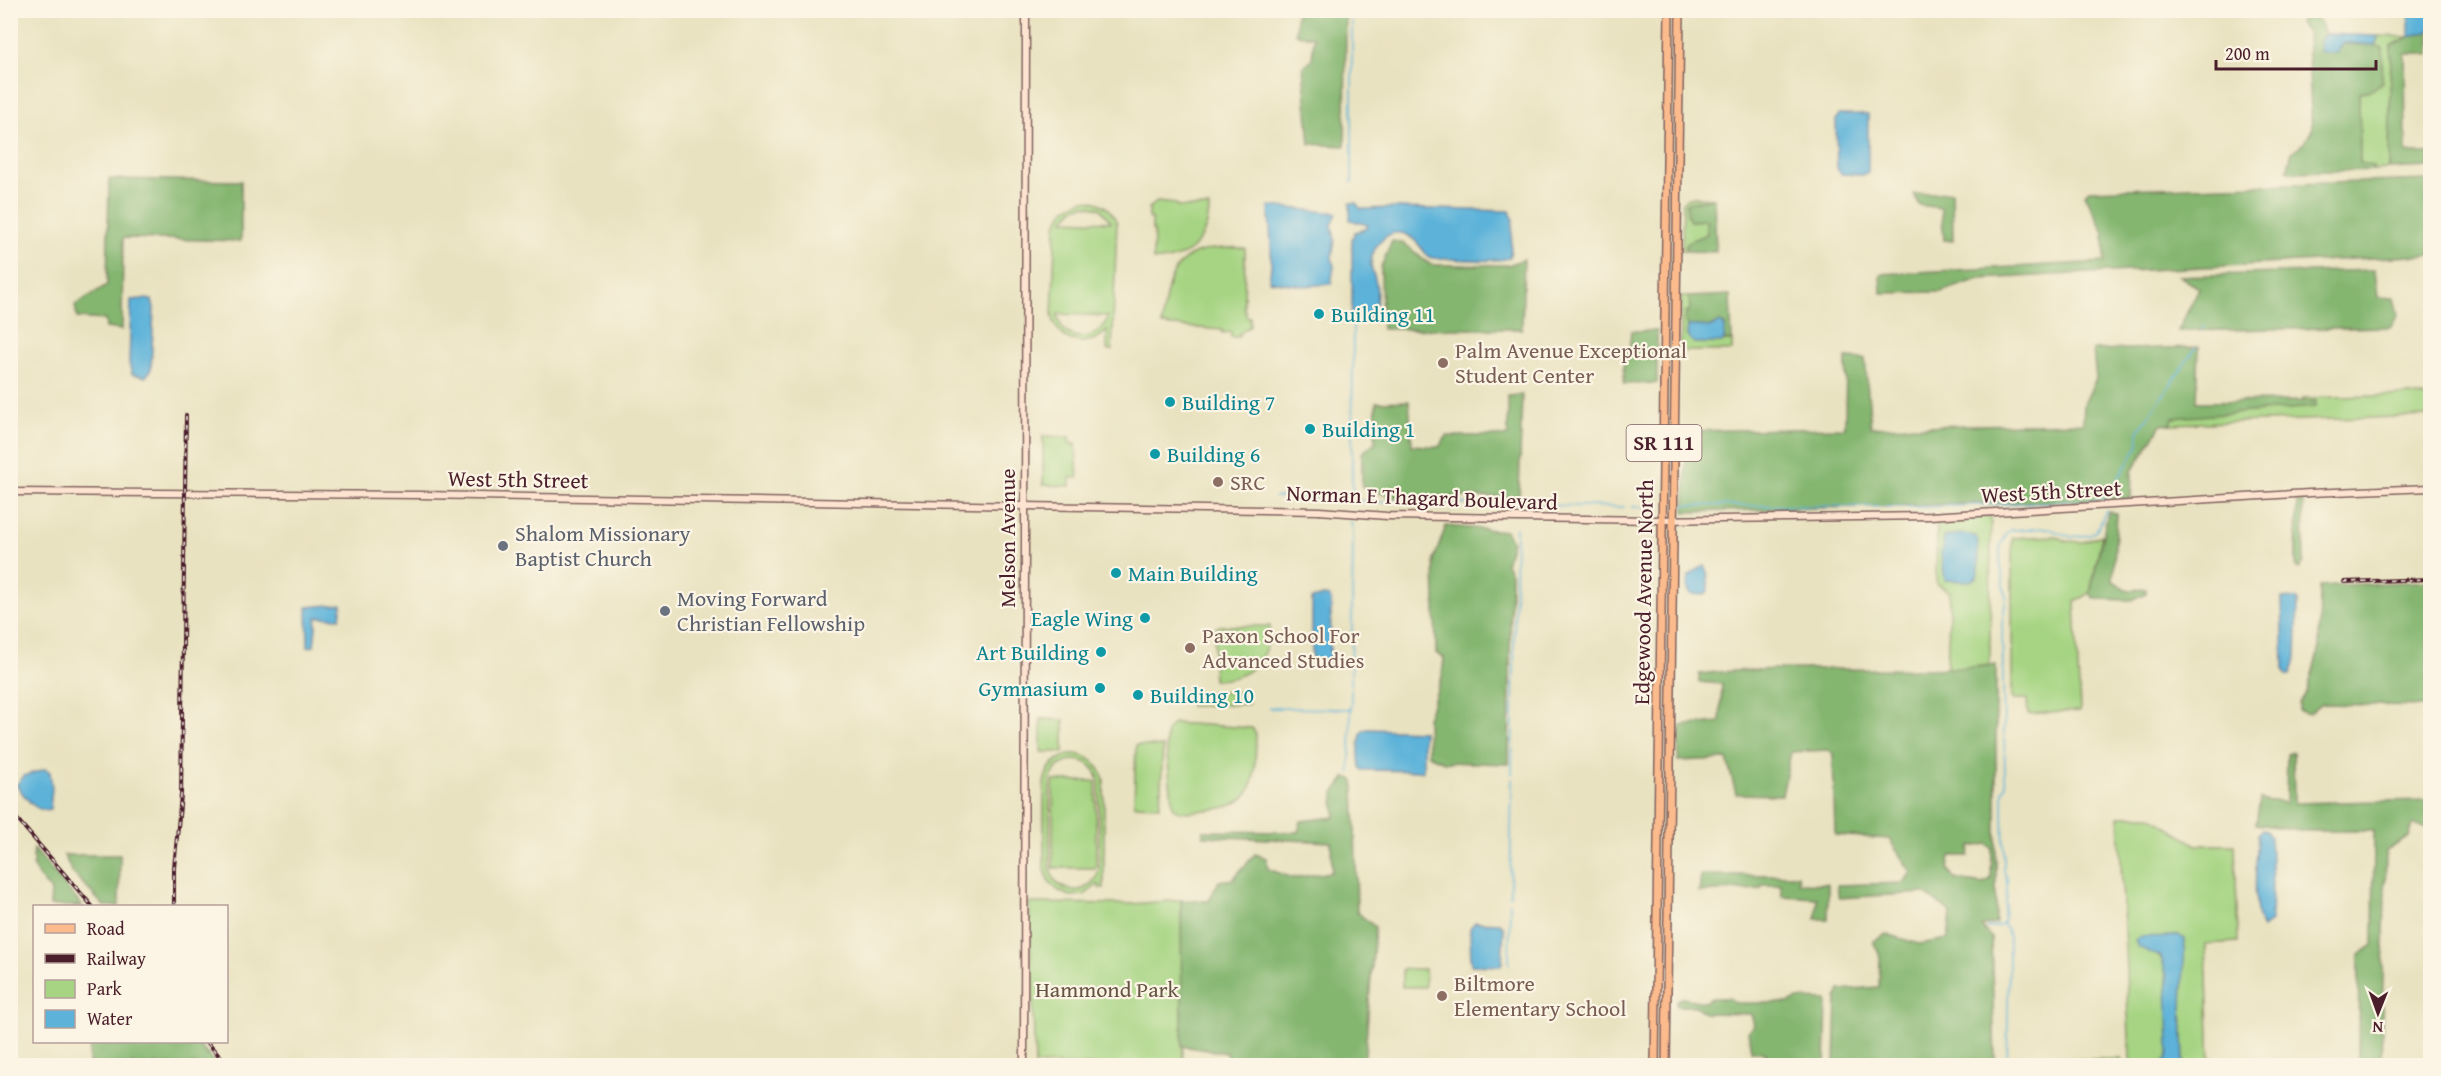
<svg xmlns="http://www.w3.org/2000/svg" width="2441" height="1076" font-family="'Gentium Book Plus',serif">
<rect width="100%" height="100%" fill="#fcf5e5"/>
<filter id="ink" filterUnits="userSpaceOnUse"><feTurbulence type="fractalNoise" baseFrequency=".0167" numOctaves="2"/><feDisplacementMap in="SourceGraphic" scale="12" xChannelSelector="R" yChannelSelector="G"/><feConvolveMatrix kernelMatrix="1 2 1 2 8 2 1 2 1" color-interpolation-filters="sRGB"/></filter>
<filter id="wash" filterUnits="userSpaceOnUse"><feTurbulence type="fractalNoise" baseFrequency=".008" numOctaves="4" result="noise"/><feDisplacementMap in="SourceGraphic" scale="24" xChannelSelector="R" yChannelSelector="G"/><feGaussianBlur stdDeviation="1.35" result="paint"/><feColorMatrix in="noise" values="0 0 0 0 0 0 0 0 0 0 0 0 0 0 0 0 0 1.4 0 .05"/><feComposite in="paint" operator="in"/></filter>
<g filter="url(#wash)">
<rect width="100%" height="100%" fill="#e9e2c0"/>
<g fill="#a6d482" stroke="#787a56" stroke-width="1.5" fill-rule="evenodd">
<polygon points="2376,36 2409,37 2391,46 2389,169 2373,170 2372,166 2360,163 2359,92 2372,90 2383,49 2375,45 2378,38"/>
<polygon points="1695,197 1714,198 1687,203 1690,221 1706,220 1707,234 1687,242 1685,251 1682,251 1683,203 1686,199"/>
<path d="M1083,200C1100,200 1111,207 1117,223L1112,350H1107V331C1087,350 1058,344 1052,315L1056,224L1066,208ZM1084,205L1100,208L1111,222L1064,220L1073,209ZM1058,315V314L1108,316C1101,343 1061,345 1058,315Z"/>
<path d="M1157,202L1176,204L1177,207H1209C1209,240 1186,263 1153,260L1154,231L1152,230V219H1149V208Z"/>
<path d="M1245,248L1244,308L1247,317H1250V326L1239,334V337H1231V332L1222,333V330L1162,325C1168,263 1180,246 1245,248Z"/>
<path d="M1681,297H1689L1690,310L1685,321L1688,326L1687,335C1697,350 1718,340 1732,341V351H1684L1681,348Z"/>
<polygon points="2411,395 2430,398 2430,416 2170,424 2172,418 2316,401 2303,401 2303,398"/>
<polygon points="1043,436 1070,437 1070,444 1076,444 1078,478 1070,478 1070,486 1043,485"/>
<polygon points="1991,516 1990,665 1947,670 1950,592 1936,583 1937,520"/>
<polygon points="2102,535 2090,593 2075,602 2080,711 2028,714 2027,699 2012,699 2012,538 2055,536 2066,541 2083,542"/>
<path d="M1219,626H1270C1268,662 1248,680 1213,680L1215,629Z"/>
<polygon points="1248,692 1248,704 1190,706 1190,693"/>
<polygon points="1041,719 1064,720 1064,752 1041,752"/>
<path d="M1174,723L1252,728L1256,734C1254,778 1261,807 1205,810C1194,811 1182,814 1173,808L1166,745L1167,730Z"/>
<polygon points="1136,745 1163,747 1160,806 1134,805"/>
<path d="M1075,754C1090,756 1100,765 1104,780V888H1099V884L1084,895L1070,896L1057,890L1048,880L1044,866V784C1046,767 1057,756 1075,754ZM1071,760C1087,759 1098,768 1099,784V870C1091,899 1053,896 1050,866V780L1057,767Z"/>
<rect x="1053" y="781" width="43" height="87"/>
<path d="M2119,816H2151L2196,845H2235L2238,942L2206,944L2210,1065H2184L2182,1007L2184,940L2179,936L2141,938L2145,950C2150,952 2158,954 2161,959C2170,969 2169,1036 2169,1052L2166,1060L2160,1065H2132L2130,1059Z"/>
<polygon points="1181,900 1183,1065 1035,1065 1029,903 1132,904"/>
<rect x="1402" y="969" width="23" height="18"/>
<polygon points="2121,1059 2123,1065 2025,1065 2025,1060"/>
</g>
<g fill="#84b670" stroke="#676a4e" stroke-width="1.5" fill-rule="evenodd">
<polygon points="1296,11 1346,11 1345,146 1310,144 1303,67 1312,59 1314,37 1296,34"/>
<polygon points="2308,16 2319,20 2325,34 2320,40 2342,44 2375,45 2383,48 2382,82 2372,90 2359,92 2360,163 2373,166 2373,170 2289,172 2287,170 2292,152 2305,142 2312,130 2307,33 2299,22"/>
<polygon points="2430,31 2430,54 2405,54 2406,153 2430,153 2430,167 2389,169 2391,46 2409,37"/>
<polygon points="109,179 241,181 241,241 123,238 122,330 106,328 105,320 77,318 75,305 107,285"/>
<polygon points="2430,180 2430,255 1979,279 1941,292 1881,293 1880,274 2105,262 2104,233 2085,194 2089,190"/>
<polygon points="1952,192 1953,241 1944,240 1941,208 1919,205 1914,194"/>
<polygon points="1714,198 1716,252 1685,251 1687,242 1707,234 1706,220 1690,221 1687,216 1687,203"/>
<path d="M1392,241C1411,242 1416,258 1432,265H1508L1524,259L1522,329H1382L1381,267Z"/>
<polygon points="2375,270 2378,297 2394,298 2398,315 2390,327 2178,331 2199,288 2179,276"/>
<path d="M1730,295L1732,341L1724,340L1725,326L1720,322C1709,331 1701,324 1688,326L1685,321L1686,313L1690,310L1689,297Z"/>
<polygon points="1631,331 1657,331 1657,383 1624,384 1623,353 1629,352"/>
<polygon points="2199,347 2197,402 2316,401 2316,407 2173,418 2170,424 2161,425 2132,471 2131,499 1685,512 1686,431 1845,428 1846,358 1865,359 1871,427 2083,423 2084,404 2096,379 2093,350"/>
<polygon points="1522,395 1519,497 1392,497 1362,487 1362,453 1375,442 1376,402 1409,401 1412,445 1439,447 1447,436 1508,436 1508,396"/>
<polygon points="2303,501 2304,562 2299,569 2296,568 2297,502"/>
<polygon points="2108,512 2117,513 2113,581 2128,590 2146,589 2146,593 2132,600 2095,599 2090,593"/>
<polygon points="1446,526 1506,531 1512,541 1506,564 1511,573 1509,764 1444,762 1428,755 1427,718 1442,677 1444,658 1436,653 1434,559"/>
<polygon points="2430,581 2430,706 2321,704 2309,714 2299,711 2299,703 2307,692 2319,650 2320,586"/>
<path d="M1996,665V923L1981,927L1991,937L1995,1061L1989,1066L1911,1060V1065H1835L1837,997L1840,990L1879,987L1880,956L1873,941L1886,934L1919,944L1948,939L1951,913L1924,893L1839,898L1837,885L1904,883L1911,872L1889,839L1835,835L1833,754L1828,750L1791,752L1782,795L1736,794L1727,759L1678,761L1680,726L1720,722L1722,684L1699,682V674C1797,663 1897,675 1996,665ZM1987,844L1992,848L1991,879L1982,884L1954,879L1948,869L1950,856H1969L1970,847Z"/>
<polygon points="2293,752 2294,803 2430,800 2430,828 2413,825 2409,837 2386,851 2381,1065 2358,1065 2359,955 2373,945 2374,831 2307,831 2256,824 2260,799 2286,803 2287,754"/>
<polygon points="1346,777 1354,780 1357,912 1375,927 1364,1065 1229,1065 1227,1053 1182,1046 1181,900 1209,901 1219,881 1233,879 1255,854 1266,858 1268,869 1293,878 1332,872 1331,842 1203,836 1203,831 1298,832 1301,821 1335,817 1334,793"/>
<path d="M34,849L82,906H50L51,891C37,875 30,871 34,849Z"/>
<polygon points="64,855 120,855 119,906 104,906 72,872"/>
<polygon points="1701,875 1798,875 1799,883 1828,884 1828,919 1816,919 1817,898 1782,896 1781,885 1762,885 1761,889 1699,892"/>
<polygon points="1682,998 1705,1002 1712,998 1729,998 1735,1003 1788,1003 1798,999 1827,1000 1825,1065 1766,1065 1766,1053 1751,1051 1748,1031 1754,1025 1751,1014 1704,1013 1696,1006 1677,1006 1676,1001"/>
<polygon points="90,1042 196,1042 217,1065 89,1065"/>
</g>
<g fill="#5cb2d9" stroke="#536882" stroke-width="1.5">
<polygon points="2409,11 2430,11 2430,31 2409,37"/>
<polygon points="2325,34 2376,36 2378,38 2375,45 2346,43 2342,44 2336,53 2320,52 2320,40"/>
<polygon points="1839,114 1868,114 1868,172 1863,175 1842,174 1837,169 1836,120"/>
<path d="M1350,203H1356L1361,209L1397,208L1510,211L1513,219L1510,257C1500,264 1449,258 1433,258L1429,257C1422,250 1418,241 1409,236C1390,225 1372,245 1371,264C1371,271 1375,276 1376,283C1378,293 1376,306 1375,316L1368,321L1357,320L1356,323H1349L1352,308V238L1355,232L1366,229L1368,225L1350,220Z"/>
<path d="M1269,206L1337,213L1332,225L1335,240L1332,257L1334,267L1331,284L1305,286L1269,281C1274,257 1269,229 1269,206Z"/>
<polygon points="143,299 152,300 154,308 151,369 146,377 132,374 129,363 131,300"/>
<path d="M1720,322L1725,326L1724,340L1722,343H1694L1687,335L1688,326C1701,324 1709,331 1720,322Z"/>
<polygon points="1962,534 1977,536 1979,562 1977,577 1970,581 1945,580 1941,553 1944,537"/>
<polygon points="1704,565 1708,575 1708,591 1704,595 1690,594 1687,586 1689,576"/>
<polygon points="1323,596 1330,597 1331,601 1330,656 1327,663 1319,664 1312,658 1312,599"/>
<polygon points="2282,598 2296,599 2298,601 2296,657 2290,676 2287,676 2284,671"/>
<polygon points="342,604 340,618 317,617 314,646 308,647 307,607"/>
<path d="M1368,729L1423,731V771L1362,770L1360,768C1359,755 1357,742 1363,730Z"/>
<path d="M45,769L50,772L52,788L50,809C34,814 25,795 16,785L24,776Z"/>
<path d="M2262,830L2266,831L2270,837L2272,882L2271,922L2262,928C2251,911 2257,856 2258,834Z"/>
<polygon points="1475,922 1500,923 1504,928 1502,963 1500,966 1471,965 1470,928"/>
<polygon points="2179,936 2185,939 2182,1007 2184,1065 2160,1065 2166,1060 2169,1052 2167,977 2161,957 2138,947 2135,940 2140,937"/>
</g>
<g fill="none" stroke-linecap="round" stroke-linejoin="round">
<g stroke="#5cb2d9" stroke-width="1.5">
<polyline points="1352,183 1352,10"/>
<polyline points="1353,323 1352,485 1354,501"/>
<polyline points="2202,330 2204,326"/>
<polyline points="1274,497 1316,498"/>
<polyline points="2105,499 2139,445 2138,432 2196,347"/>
<polyline points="1349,501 1519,505"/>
<polyline points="1535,505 1624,507"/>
<polyline points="1683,505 1926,507 2105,500"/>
<polyline points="1632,507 1652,507"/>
<polyline points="1269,708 1351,709"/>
<polyline points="1350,773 1353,532 1351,521"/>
<polyline points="1512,774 1516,528"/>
<polyline points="1510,895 1512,779"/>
<polyline points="1987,928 2003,925"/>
<polyline points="1509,964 1510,903"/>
<path d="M2007,1066L2009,958C2008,947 2012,932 2003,925L2007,894V879L2004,870L2003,791L2006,786L2005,776L2002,625L2006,597L2000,561V548L2006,534L2011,530L2047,528L2071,537L2090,535L2096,531L2106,511"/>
</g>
</g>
</g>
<g filter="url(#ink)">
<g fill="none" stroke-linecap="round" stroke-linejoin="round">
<defs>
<g id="secondary">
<polyline points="10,492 421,495 1025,506 1319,511 1387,516 1656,520 1929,516 2310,493 2430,488"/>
<polyline points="1024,1066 1026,10"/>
</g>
<g id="primary">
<polyline points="1655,1066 1669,10"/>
<polyline points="1666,1066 1680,10"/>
</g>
</defs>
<use href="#secondary" stroke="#82635f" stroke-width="9"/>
<use href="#primary" stroke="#82635f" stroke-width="10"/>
<use href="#secondary" stroke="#fde4d1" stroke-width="6"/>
<use href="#primary" stroke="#fbbb8c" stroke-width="7"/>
<defs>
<g id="rail">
<polyline points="2344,582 2430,579"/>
<polyline points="10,811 92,906"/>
<polyline points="174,906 174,868 181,795 186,415"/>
<polyline points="207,1042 228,1066"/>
</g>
</defs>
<use href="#rail" stroke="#4a1f2b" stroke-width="4"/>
<use href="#rail" stroke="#fcf5e5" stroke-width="1.5" stroke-dasharray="4.5" stroke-linecap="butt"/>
</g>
</g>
<g fill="#0f9aa8" stroke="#fcf5e5" stroke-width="2">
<circle cx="1319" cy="314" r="6"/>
<circle cx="1170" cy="402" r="6"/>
<circle cx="1310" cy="429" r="6"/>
<circle cx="1155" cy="454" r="6"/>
<circle cx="1116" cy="573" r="6"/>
<circle cx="1145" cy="618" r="6"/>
<circle cx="1101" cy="652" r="6"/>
<circle cx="1100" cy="688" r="6"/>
<circle cx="1138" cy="695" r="6"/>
</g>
<g fill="#8d6e63" stroke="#fcf5e5" stroke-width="2">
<circle cx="1443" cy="363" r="6"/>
<circle cx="1218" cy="482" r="6"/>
<circle cx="1190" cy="648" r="6"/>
<circle cx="1442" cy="996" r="6"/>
</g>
<g fill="#6b7280" stroke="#fcf5e5" stroke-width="2">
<circle cx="503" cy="546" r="6"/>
<circle cx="665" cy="611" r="6"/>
</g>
<g text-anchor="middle" stroke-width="4.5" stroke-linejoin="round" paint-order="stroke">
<rect fill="#fcf5e5" stroke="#7f5f63" stroke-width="1.5" x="1626.5" y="425" width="75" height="36" rx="4.5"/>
<g font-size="21" font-weight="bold" fill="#4a1f2b">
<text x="1664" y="450">SR 111</text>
</g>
<g font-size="22" fill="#0d838f" stroke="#fcf5e5" text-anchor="start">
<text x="1331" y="322">Building 11</text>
<text x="1182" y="410">Building 7</text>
<text x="1322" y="437">Building 1</text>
<text x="1167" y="462">Building 6</text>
<text x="1128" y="581">Main Building</text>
<text x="1133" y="626" text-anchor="end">Eagle Wing</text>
<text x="1089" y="660" text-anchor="end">Art Building</text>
<text x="1088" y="696" text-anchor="end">Gymnasium</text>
<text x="1150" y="703">Building 10</text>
</g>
<g font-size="22" fill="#785e54" stroke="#fcf5e5" text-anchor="start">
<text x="1455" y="358">Palm Avenue Exceptional<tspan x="1455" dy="25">Student Center</tspan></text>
<text x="1230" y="490">SRC</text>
<text x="1202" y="643">Paxon School For<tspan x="1202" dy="25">Advanced Studies</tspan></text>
<text x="1454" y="991">Biltmore<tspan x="1454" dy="25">Elementary School</tspan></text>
</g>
<g font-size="22" fill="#4a1f2b" stroke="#fcf5e5">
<text transform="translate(518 479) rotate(1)" y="8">West 5th Street</text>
<text transform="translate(2051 491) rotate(-3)" y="8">West 5th Street</text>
<text transform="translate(1422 497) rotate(2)" y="8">Norman E Thagard Boulevard</text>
<text transform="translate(1007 538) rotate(-90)" y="8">Melson Avenue</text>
<text transform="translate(1643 592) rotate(-89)" y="8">Edgewood Avenue North</text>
</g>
<g font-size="22" fill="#5b616d" stroke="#fcf5e5" text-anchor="start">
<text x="515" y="541">Shalom Missionary<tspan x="515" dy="25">Baptist Church</tspan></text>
<text x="677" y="606">Moving Forward<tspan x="677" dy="25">Christian Fellowship</tspan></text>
</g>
<g font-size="22" fill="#665545" stroke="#fcf5e5">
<text x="1107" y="997">Hammond Park</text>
</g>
</g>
<rect width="2441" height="1076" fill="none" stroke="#fcf5e5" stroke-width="36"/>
<rect x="33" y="905" width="195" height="138" fill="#fcf5e5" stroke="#b59f9b" stroke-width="1.5"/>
<rect x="45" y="924" width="30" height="9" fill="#fbbb8c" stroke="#b59f9b" stroke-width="1.5"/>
<text x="87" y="935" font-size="18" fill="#4a1f2b">Road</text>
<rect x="45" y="954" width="30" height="9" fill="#4a1f2b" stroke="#b59f9b" stroke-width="1.5"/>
<text x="87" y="965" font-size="18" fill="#4a1f2b">Railway</text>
<rect x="45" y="980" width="30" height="18" fill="#a6d482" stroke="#b59f9b" stroke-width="1.5"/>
<text x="87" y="995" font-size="18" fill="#4a1f2b">Park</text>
<rect x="45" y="1010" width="30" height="18" fill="#5cb2d9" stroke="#b59f9b" stroke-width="1.5"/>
<text x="87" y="1025" font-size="18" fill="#4a1f2b">Water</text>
<g transform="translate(2378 1013) rotate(181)" stroke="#fcf5e5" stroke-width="4.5" paint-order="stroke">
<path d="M0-4.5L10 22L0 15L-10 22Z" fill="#4a1f2b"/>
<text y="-9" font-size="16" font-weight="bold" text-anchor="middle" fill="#4a1f2b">N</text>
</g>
<path d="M2216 60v9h160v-9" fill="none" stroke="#4a1f2b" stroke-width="3"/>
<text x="2225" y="60" font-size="18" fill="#4a1f2b" stroke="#fcf5e5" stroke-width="4.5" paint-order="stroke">200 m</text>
</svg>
